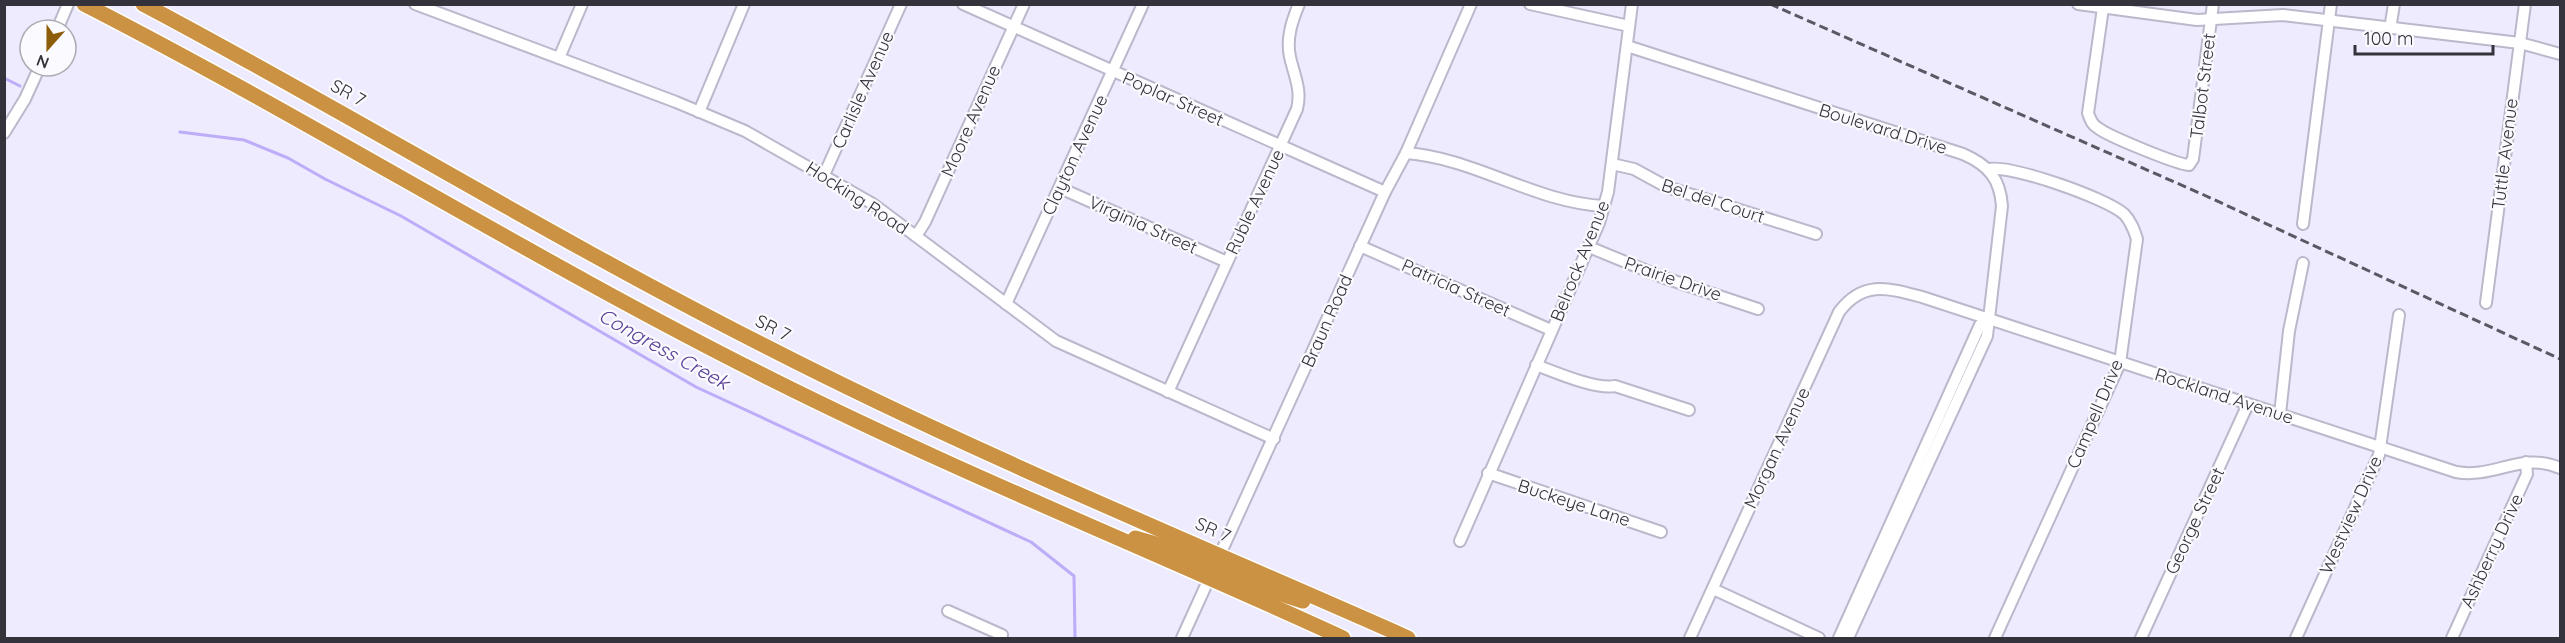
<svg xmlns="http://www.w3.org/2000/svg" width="2565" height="643" font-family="Quicksand,sans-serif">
<rect width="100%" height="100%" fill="#eeebff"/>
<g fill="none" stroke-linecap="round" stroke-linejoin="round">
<g stroke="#bdacf8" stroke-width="3">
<polyline points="4,78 20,86"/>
<polyline points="180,132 244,140 288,158 325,179 401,216 696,387 1031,542 1074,576 1075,638"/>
</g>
<defs>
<g id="minor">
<polyline points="415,4 676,102 745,131 873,204 1056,341 1274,439"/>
<polyline points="963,4 1385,192"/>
<polyline points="1530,4 1629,26"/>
<polyline points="2078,4 2197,20 2283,15 2520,43 2560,54"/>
<path d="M2103,8L2088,113C2090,119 2092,125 2098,128C2108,136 2176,164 2189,165L2193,159L2213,4"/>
<polyline points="2393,28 2391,23 2394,4"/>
<polyline points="57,30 68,4"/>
<path d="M1627,46L1963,154C1988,165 2000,178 2002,206L1987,336L1848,638"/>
<polyline points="559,58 582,4"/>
<polyline points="699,112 744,4"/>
<polyline points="4,133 25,99 40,66"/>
<path d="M1406,153C1475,158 1536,203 1604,206"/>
<polyline points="1612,164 1634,169 1667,187 1816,234"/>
<path d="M1989,169C2012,165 2106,198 2124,214C2131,221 2134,230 2137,239L2120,363L1995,638"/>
<polyline points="824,175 901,4"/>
<polyline points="1060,188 1227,262"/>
<polyline points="2303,224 2331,4"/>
<polyline points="916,236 925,222 1024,4"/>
<polyline points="1360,246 1551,330"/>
<polyline points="1589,247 1662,277 1758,309"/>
<polyline points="2486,303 2525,4"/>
<polyline points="1006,304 1143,4"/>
<path d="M1536,365C1555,372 1596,390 1615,386L1689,410"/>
<path d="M1168,392L1297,109C1302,90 1294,75 1290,57C1286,38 1292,21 1299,4"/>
<polyline points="2280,414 2289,331 2303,263"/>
<polyline points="1488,473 1661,532"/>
<polyline points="1460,541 1599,223 1608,192 1632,4"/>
<polyline points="1713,589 1819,638"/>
<polyline points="948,611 1002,635 1001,638"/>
<polyline points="1182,638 1385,192 1406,153 1471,4"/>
<path d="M1690,638L1839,312C1863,280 1888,288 1922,297L2456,472C2494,479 2522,451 2560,468"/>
<polyline points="1839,638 1980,325 1988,321"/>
<polyline points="2141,638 2248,404"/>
<polyline points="2296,638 2379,455 2399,315"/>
<polyline points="2452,638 2527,474 2526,462"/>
</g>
<g id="highway">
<path d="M84,4C318,124 540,264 775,381C961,474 1154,551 1343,638"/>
<path d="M143,4C353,115 555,240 767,347C976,454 1194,543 1408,638"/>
<polyline points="1135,538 1177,550 1253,585 1303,601"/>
</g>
</defs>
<use href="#minor" stroke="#bbb8cb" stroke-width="14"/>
<use href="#highway" stroke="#fff" stroke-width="18"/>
<use href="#minor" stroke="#fff" stroke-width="10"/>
<use href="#highway" stroke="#cc9243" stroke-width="15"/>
<polyline stroke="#5a5863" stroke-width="3" stroke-dasharray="9 4.5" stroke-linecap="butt" points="1770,4 2204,195 2560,359"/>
</g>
<g text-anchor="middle" stroke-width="4.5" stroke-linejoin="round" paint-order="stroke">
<g font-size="18" fill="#34323a" stroke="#fbfafe">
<text transform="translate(2203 86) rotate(-83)" y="6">Talbot Street</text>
<text transform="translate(863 90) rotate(-66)" y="6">Carlisle Avenue</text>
<text transform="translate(348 93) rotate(29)" y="6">SR 7</text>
<text transform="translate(1173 99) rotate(24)" y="6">Poplar Street</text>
<text transform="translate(971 121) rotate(-66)" y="6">Moore Avenue</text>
<text transform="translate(1883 129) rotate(17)" y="6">Boulevard Drive</text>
<text transform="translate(2505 154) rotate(-83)" y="6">Tuttle Avenue</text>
<text transform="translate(1075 155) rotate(-65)" y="6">Clayton Avenue</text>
<text transform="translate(857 198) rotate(33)" y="6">Hocking Road</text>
<text transform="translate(1713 201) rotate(18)" y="6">Bel del Court</text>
<text transform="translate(1255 202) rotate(-65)" y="6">Ruble Avenue</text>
<text transform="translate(1143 225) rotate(24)" y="6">Virginia Street</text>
<text transform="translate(1580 261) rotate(-68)" y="6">Belrock Avenue</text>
<text transform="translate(1673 279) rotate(19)" y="6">Prairie Drive</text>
<text transform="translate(1456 288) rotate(24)" y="6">Patricia Street</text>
<text transform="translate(1327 321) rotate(-66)" y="6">Braun Road</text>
<text transform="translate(773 328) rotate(27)" y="6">SR 7</text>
<text transform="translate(2224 396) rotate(18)" y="6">Rockland Avenue</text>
<text transform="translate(2095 414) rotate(-67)" y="6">Campell Drive</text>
<text transform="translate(1777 448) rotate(-65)" y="6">Morgan Avenue</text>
<text transform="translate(1574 503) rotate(18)" y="6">Buckeye Lane</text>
<text transform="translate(2351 515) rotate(-66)" y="6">Westview Drive</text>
<text transform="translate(2195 521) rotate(-65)" y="6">George Street</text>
<text transform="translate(1213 530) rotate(24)" y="6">SR 7</text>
<text transform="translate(2492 551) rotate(-65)" y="6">Ashberry Drive</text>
</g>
<g font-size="20" font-style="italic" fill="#5a4098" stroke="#fbfafe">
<text transform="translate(664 349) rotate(29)" y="7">Congress Creek</text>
</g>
</g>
<rect width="2565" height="643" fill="none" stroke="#34323a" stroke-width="12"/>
<g transform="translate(48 48) rotate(201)"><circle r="28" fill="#fbfafe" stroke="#abaab0" stroke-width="1.5"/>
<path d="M0-4.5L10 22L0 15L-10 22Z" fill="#8e5d09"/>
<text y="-9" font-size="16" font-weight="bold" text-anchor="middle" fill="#34323a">N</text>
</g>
<path d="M2355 45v9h138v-9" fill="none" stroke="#34323a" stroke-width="3"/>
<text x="2364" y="45" font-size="18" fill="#34323a" stroke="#fbfafe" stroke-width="4.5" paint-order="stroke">100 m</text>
</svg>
